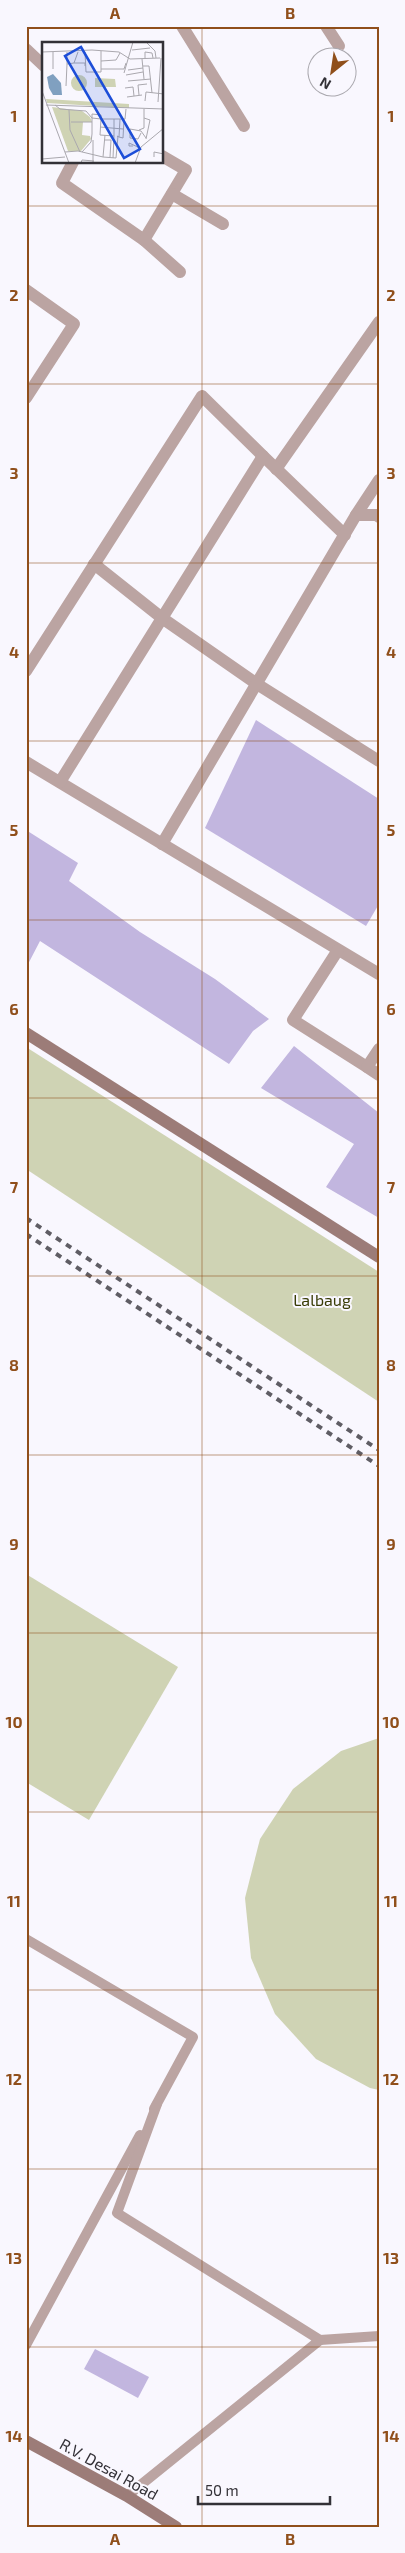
<svg xmlns="http://www.w3.org/2000/svg" width="405" height="2553" font-family="'Exo 2',sans-serif">
<rect width="100%" height="100%" fill="#f9f7fe"/>
<g fill="#cfd3b4">
<polygon points="26,1047 379,1272 379,1402 26,1169"/>
<polygon points="26,1574 178,1667 89,1820 26,1782"/>
<polygon points="379,1738 379,2090 370,2088 316,2059 275,2014 251,1958 245,1898 260,1839 293,1789 341,1751"/>
</g>
<g fill="#c2b6df">
<polygon points="256,720 379,799 379,904 366,926 205,828"/>
<polygon points="26,830 78,863 69,881 140,932 215,979 269,1019 253,1031 229,1064 40,941 26,968"/>
<polygon points="294,1046 379,1113 379,1218 326,1187 354,1144 261,1088"/>
<polygon points="95,2349 149,2377 138,2398 84,2369"/>
</g>
<g fill="none" stroke-linecap="round" stroke-linejoin="round">
<g stroke="#bba4a2" stroke-width="10">
<polyline points="26,1939 193,2037 154,2109"/>
<polyline points="320,2340 379,2336"/>
<polyline points="26,2345 140,2135"/>
<polyline points="127,2496 320,2340 117,2213 157,2104"/>
</g>
<g stroke="#bba4a2" stroke-width="12">
<polyline points="182,26 244,126"/>
<polyline points="326,26 339,46"/>
<polyline points="26,49 44,66"/>
<polyline points="73,162 62,183 144,240 186,170 162,156"/>
<polyline points="172,194 223,224"/>
<polyline points="144,240 180,272"/>
<polyline points="26,290 74,324 26,398"/>
<polyline points="276,469 379,322"/>
<polyline points="356,515 379,480"/>
<polyline points="94,564 162,618 257,684 379,761"/>
<polyline points="26,671 202,396 263,456"/>
<polyline points="26,762 379,974"/>
<polyline points="60,782 263,456 345,535"/>
<polyline points="162,844 356,515 377,515 379,517"/>
<polyline points="338,950 293,1020 367,1067"/>
<polyline points="379,1049 367,1067 379,1075"/>
</g>
<g stroke="#9c7c78" stroke-width="12">
<polyline points="26,1033 379,1257"/>
<polyline points="26,2441 127,2496 176,2527"/>
</g>
<g stroke="#5f5d64" stroke-width="4" stroke-dasharray="6 6" stroke-linecap="butt">
<polyline points="26,1218 379,1450"/>
<polyline points="26,1234 379,1466"/>
</g>
</g>
<path fill="none" stroke="#904f1b" stroke-width="1" stroke-opacity="0.55" d="M202,26V2527M26,206H379M26,384H379M26,563H379M26,741H379M26,920H379M26,1098H379M26,1276H379M26,1455H379M26,1633H379M26,1812H379M26,1990H379M26,2169H379M26,2347H379"/>
<g text-anchor="middle" stroke-width="4" stroke-linejoin="round" paint-order="stroke">
<g font-size="16" fill="#393c06" stroke="#f9f7fe">
<text x="322" y="1306">Lalbaug</text>
</g>
<g font-size="16" fill="#333137" stroke="#f9f7fe">
<text transform="translate(109 2469) rotate(29)" y="6">R.V. Desai Road</text>
</g>
</g>
<g transform="translate(42 42)">
<rect width="121" height="121" fill="#f9f7fe"/>
<path d="M29 41a8 8 0 1 1 16 0a8 8 0 1 1-16 0ZM53,36L73,37L74,45H53ZM4,57L87,62V66L5,61ZM10,65L40,69L48,75L50,80H41L40,93L48,94L49,97L39,109H26Z" fill="#cfd3b4"/>
<path d="M11,32L19,41L20,53H11L7,46L5,35Z" fill="#80a0c0"/>
<path fill="none" stroke="#aaa8ae" stroke-width="1" d="M104,0L113,9L114,16M90,8L108,6M0,10L50,8L77,10L88,17L118,16M25,10V22L32,21M36,10L32,21H43V24M43,10L44,30H59V9M100,17L102,37M103,17V10L110,11L111,16M59,19L74,18L78,11M101,24H107L110,51M11,27V10M59,27H82L84,21M86,28L101,26M82,31L91,0M84,33L101,30M86,39L109,37M24,44L25,22M83,46L91,45L92,54M0,49L27,121M97,53L96,43L105,42M85,55L100,53M103,59L104,50L122,52M116,60L119,16M4,63L122,67M13,63L18,67L44,69L50,76M27,68L28,88L38,110M102,76L108,78L104,97M72,77V94L58,93L59,77H83L84,67M29,80H50M58,85L81,87M97,88L102,86V67M99,91L96,97L88,96V87L99,89L104,96M63,93L61,115L74,116L76,94M75,94L77,95L78,77M77,95L81,96L82,77M51,98V121M62,98H69L68,115M91,104H87V101L98,106M23,110L36,109L61,115M40,110L49,100L50,92V72L59,73V77L50,76M112,115V110L122,112M71,116L72,94M0,117L23,115M39,121L40,118L52,119M93,121L99,105L122,86"/>
<path fill="#1d4ed8" fill-opacity="0.15" stroke="#1d4ed8" stroke-width="2.5" d="M39,5L98,107L82,116L23,14Z"/>
<rect width="121" height="121" fill="none" stroke="#333137" stroke-width="2.5"/>
</g>
<rect width="405" height="2553" fill="none" stroke="#f9f7fe" stroke-width="55"/>
<g transform="translate(332 72) rotate(210)"><circle r="24" fill="#f9f7fe" stroke="#aaa8ae"/>
<path d="M0-4L9 19L0 12L-9 19Z" fill="#904f1b"/>
<text y="-8" font-size="14" font-weight="bold" text-anchor="middle" fill="#333137">N</text>
</g>
<path d="M198 2496v8h132v-8" fill="none" stroke="#333137" stroke-width="2.5"/>
<text x="205" y="2496" font-size="15" fill="#333137" stroke="#f9f7fe" stroke-width="4" paint-order="stroke">50 m</text>
<rect x="28" y="28" width="350" height="2498" fill="none" stroke="#904f1b" stroke-width="2"/>
<g font-size="16" text-anchor="middle" font-weight="bold" fill="#904f1b">
<text x="115" y="19">A</text>
<text x="290" y="19">B</text>
<text x="14" y="122">1</text>
<text x="391" y="122">1</text>
<text x="14" y="301">2</text>
<text x="391" y="301">2</text>
<text x="14" y="479">3</text>
<text x="391" y="479">3</text>
<text x="14" y="658">4</text>
<text x="391" y="658">4</text>
<text x="14" y="836">5</text>
<text x="391" y="836">5</text>
<text x="14" y="1015">6</text>
<text x="391" y="1015">6</text>
<text x="14" y="1193">7</text>
<text x="391" y="1193">7</text>
<text x="14" y="1371">8</text>
<text x="391" y="1371">8</text>
<text x="14" y="1550">9</text>
<text x="391" y="1550">9</text>
<text x="14" y="1728">10</text>
<text x="391" y="1728">10</text>
<text x="14" y="1907">11</text>
<text x="391" y="1907">11</text>
<text x="14" y="2085">12</text>
<text x="391" y="2085">12</text>
<text x="14" y="2264">13</text>
<text x="391" y="2264">13</text>
<text x="14" y="2442">14</text>
<text x="391" y="2442">14</text>
<text x="115" y="2545">A</text>
<text x="290" y="2545">B</text>
</g>
</svg>
